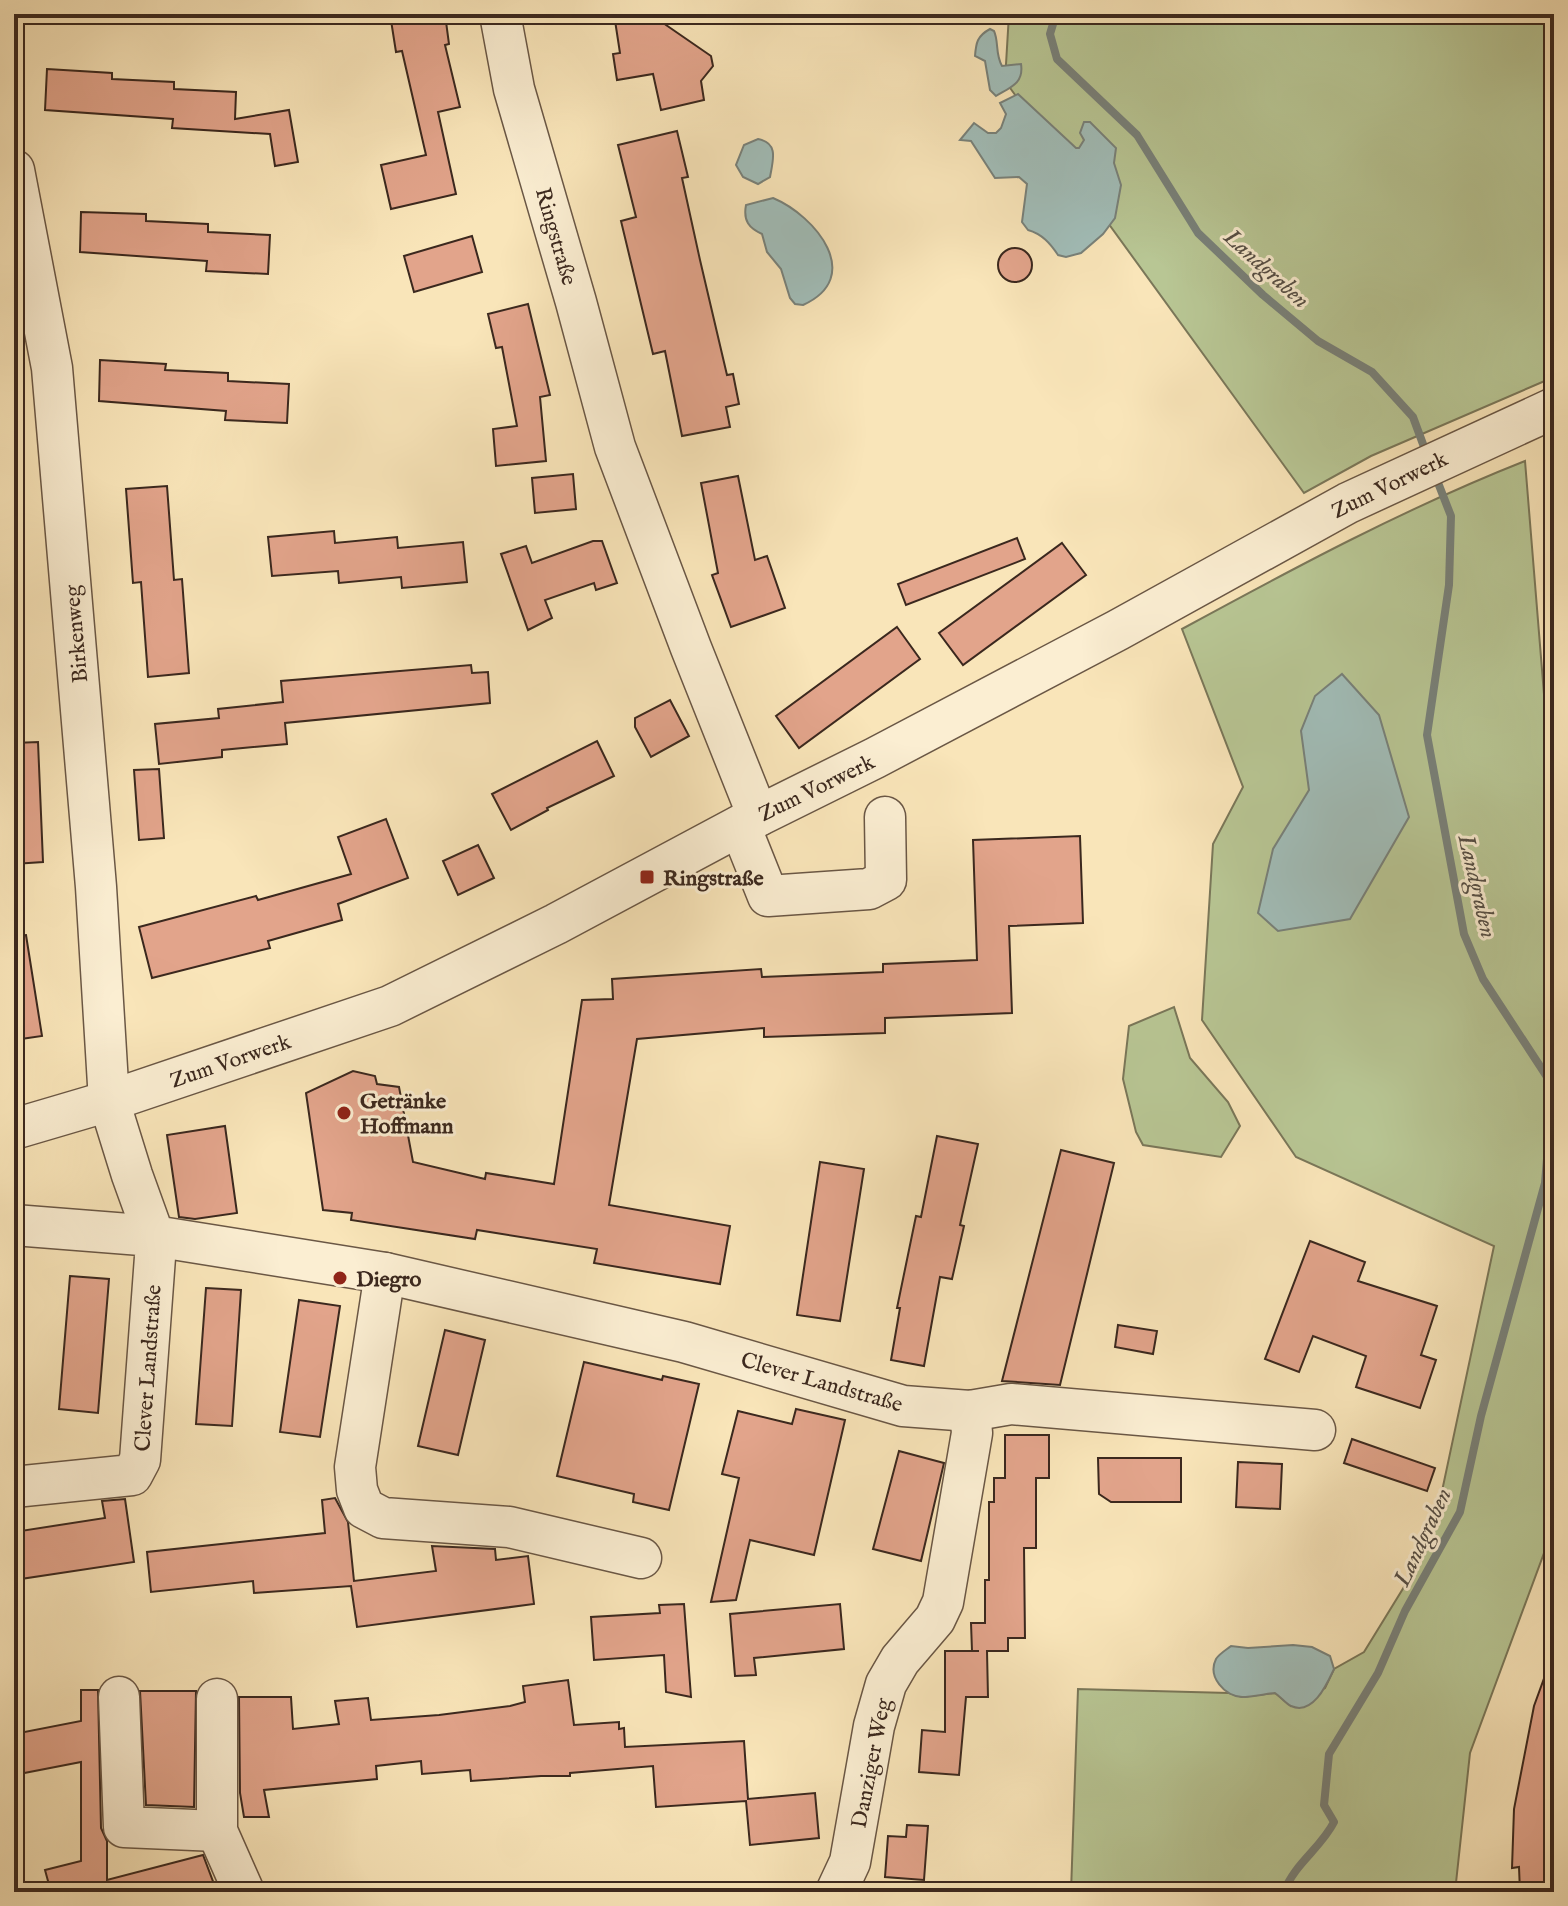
<svg xmlns="http://www.w3.org/2000/svg" width="1568" height="1906" font-family="'IM FELL English',serif">
<rect width="100%" height="100%" fill="#f9e5b9"/>
<filter id="stains"><feTurbulence type="fractalNoise" baseFrequency=".0025" numOctaves="4"/><feColorMatrix values="0 0 0 0 .2 0 0 0 0 .09 0 0 0 0 .02 0 0 0 .5 -.17"/></filter>
<radialGradient id="worn" r=".72"><stop offset=".6" stop-color="#630" stop-opacity="0"/><stop offset="1" stop-color="#630" stop-opacity=".3"/></radialGradient>
<g fill="#b8c694" stroke="#7a7759" stroke-width="2">
<polygon points="1009,14 1554,14 1554,377 1371,456 1304,493 1005,81"/>
<path d="M1525,461L1554,817V1526L1470,1753L1455,1892H1071L1078,1689L1229,1693L1242,1697L1275,1693L1291,1706L1325,1688L1334,1669L1364,1652L1431,1543L1494,1246L1296,1157L1202,1020L1213,844L1243,787L1182,629C1294,568 1406,508 1525,461Z"/>
<polygon points="1174,1007 1190,1058 1228,1102 1240,1126 1221,1157 1143,1145 1136,1132 1123,1079 1129,1026"/>
</g>
<g fill="#a1bdb8" stroke="#78817a" stroke-width="2">
<path d="M990,29L994,31C999,42 995,54 1002,66L1021,64C1024,83 1011,87 996,96L990,90L985,61L975,56C976,43 977,36 990,29Z"/>
<path d="M1018,94L1076,148H1079L1084,140L1080,133L1084,122H1090L1116,148L1114,163L1121,185L1115,218L1103,234L1081,253L1066,257L1058,255C1050,243 1042,234 1028,230L1022,222L1027,184L1019,177L995,178L971,141L960,140L974,123L988,133H996L1001,128L1006,114L1000,103Z"/>
<path d="M758,139C779,143 773,160 770,177L758,184L743,177L736,165L744,145Z"/>
<path d="M773,198C816,216 865,277 803,305L795,304L790,298L781,269L767,252L762,234C749,228 743,221 746,205Z"/>
<polygon points="1342,674 1379,715 1409,817 1350,919 1278,931 1258,913 1273,849 1309,790 1301,731 1315,696"/>
<path d="M1293,1645L1312,1647L1330,1656L1334,1669C1327,1684 1313,1716 1291,1706C1286,1704 1280,1696 1275,1693C1265,1694 1252,1697 1242,1697C1225,1696 1207,1677 1216,1659C1219,1654 1226,1650 1231,1646L1248,1648Z"/>
</g>
<g fill="none" stroke-linecap="round" stroke-linejoin="round">
<g stroke="#78817a" stroke-width="8">
<polyline points="1056,14 1050,34 1057,59 1137,135 1198,233 1263,295 1318,341 1372,372 1413,417 1427,455"/>
<path d="M1284,1892C1294,1864 1321,1848 1334,1822L1324,1805L1329,1754L1378,1673L1405,1611L1460,1512L1481,1416L1545,1183L1553,1086L1483,979L1464,934L1427,735L1449,585L1451,516L1435,475"/>
</g>
</g>
<g fill="#e2a48b" stroke="#3b281e" stroke-width="2">
<polygon points="390,14 445,14 449,44 445,45 460,107 438,112 456,194 391,209 381,165 426,155 402,51 396,52"/>
<polygon points="614,14 650,14 711,56 713,66 701,81 704,100 661,110 653,74 617,80 613,54 620,53"/>
<polygon points="47,69 112,73 112,79 174,82 174,89 236,92 235,119 289,110 298,162 275,166 270,134 172,128 173,119 45,110"/>
<polygon points="677,131 688,177 682,178 700,260 727,375 733,374 739,404 726,407 730,427 682,436 665,351 653,354 621,221 636,217 618,145"/>
<polygon points="81,212 146,214 146,221 208,224 208,232 270,235 268,274 206,271 207,261 80,252"/>
<polygon points="472,236 482,272 414,292 404,256"/>
<circle cx="1015" cy="265" r="17"/>
<polygon points="528,304 550,395 540,397 546,461 496,466 493,429 517,426 502,347 496,348 488,314"/>
<polygon points="100,360 166,364 165,370 228,373 228,381 289,384 287,423 225,420 226,411 99,401"/>
<polygon points="573,474 576,509 535,513 532,478"/>
<polygon points="738,476 755,560 767,556 785,608 731,627 712,575 718,573 701,483"/>
<polygon points="167,486 174,580 182,579 189,673 148,677 141,582 133,583 126,489"/>
<polygon points="334,531 335,543 397,537 398,548 463,542 467,582 402,588 401,577 339,583 338,571 272,576 268,537"/>
<polygon points="1017,538 1025,559 906,605 898,584"/>
<polygon points="593,541 602,541 617,583 596,590 594,583 545,600 552,618 528,630 501,554 526,546 532,563"/>
<polygon points="1062,543 1086,575 963,665 939,633"/>
<polygon points="897,627 920,659 799,748 776,716"/>
<polygon points="471,665 472,673 488,672 490,703 285,723 287,744 222,750 222,757 159,764 155,724 219,718 218,709 283,702 281,681"/>
<polygon points="670,700 689,736 651,757 635,727 635,718"/>
<polygon points="597,741 614,776 547,808 548,810 511,830 492,794"/>
<polygon points="38,742 43,862 14,864 14,743"/>
<polygon points="159,769 164,838 139,840 134,770"/>
<polygon points="386,819 408,878 338,904 342,920 268,941 270,948 152,978 139,927 256,896 258,900 351,874 338,837"/>
<polygon points="1080,836 1083,923 1009,926 1012,1013 885,1018 885,1033 764,1037 764,1028 637,1039 609,1205 730,1226 720,1284 594,1263 597,1249 477,1230 475,1239 351,1220 352,1213 323,1210 306,1093 353,1071 375,1076 377,1084 399,1087 413,1162 485,1179 486,1173 554,1184 582,1000 613,999 612,979 761,969 762,977 883,972 883,964 977,960 973,840"/>
<polygon points="478,845 494,878 458,895 443,861"/>
<polygon points="26,935 42,1036 14,1040 14,936"/>
<polygon points="225,1126 237,1213 195,1219 179,1217 167,1135"/>
<polygon points="937,1136 978,1144 960,1225 964,1226 952,1279 940,1277 924,1366 891,1360 900,1308 897,1308 916,1216 921,1217"/>
<polygon points="1061,1150 1114,1163 1060,1385 1002,1381"/>
<polygon points="820,1162 864,1169 840,1321 797,1315"/>
<polygon points="1310,1241 1365,1262 1358,1281 1437,1306 1421,1355 1436,1360 1420,1408 1356,1387 1366,1356 1313,1336 1299,1372 1265,1359"/>
<polygon points="70,1276 109,1279 98,1413 59,1409"/>
<polygon points="206,1288 241,1290 232,1426 196,1424"/>
<polygon points="299,1300 340,1306 320,1437 280,1432"/>
<polygon points="1118,1325 1157,1331 1153,1354 1115,1347"/>
<polygon points="445,1330 485,1340 458,1455 418,1446"/>
<polygon points="584,1362 662,1380 663,1376 699,1384 669,1510 633,1502 634,1494 557,1476"/>
<polygon points="796,1409 845,1420 814,1555 750,1540 736,1600 711,1602 739,1478 722,1474 738,1411 792,1424"/>
<polygon points="1005,1435 1049,1435 1049,1478 1036,1478 1036,1548 1024,1548 1025,1638 1008,1638 1008,1651 987,1651 988,1697 966,1697 959,1775 919,1772 922,1730 945,1732 945,1651 979,1651 972,1651 971,1623 985,1623 985,1580 989,1580 989,1502 994,1502 994,1478 1005,1478"/>
<polygon points="1352,1439 1435,1468 1427,1491 1344,1463"/>
<polygon points="899,1451 944,1463 921,1561 873,1549"/>
<polygon points="1098,1458 1181,1458 1181,1502 1111,1502 1099,1494"/>
<polygon points="1238,1462 1282,1464 1280,1509 1236,1507"/>
<polygon points="335,1498 348,1522 354,1581 436,1571 432,1546 495,1549 496,1560 528,1556 534,1604 357,1627 351,1586 254,1593 253,1581 151,1592 147,1552 325,1533 322,1500"/>
<polygon points="125,1499 134,1562 14,1580 14,1532 105,1518 102,1501"/>
<polygon points="684,1604 691,1697 666,1692 664,1655 594,1660 591,1617 660,1613 659,1605"/>
<polygon points="840,1604 844,1649 754,1658 756,1675 735,1676 730,1614"/>
<polygon points="1550,1662 1554,1663 1554,1892 1520,1892 1519,1867 1512,1868 1514,1809 1534,1706"/>
<polygon points="568,1680 574,1725 619,1722 619,1729 624,1728 625,1747 744,1741 748,1799 815,1793 819,1838 750,1845 746,1801 656,1807 653,1766 570,1773 570,1776 541,1776 471,1781 470,1770 422,1774 421,1761 376,1766 377,1779 264,1790 269,1817 244,1817 240,1793 239,1697 291,1697 293,1729 339,1724 335,1701 368,1698 371,1720 439,1715 510,1706 525,1702 523,1686"/>
<polygon points="81,1690 98,1690 101,1828 107,1841 107,1880 203,1855 217,1892 51,1892 45,1870 81,1861 81,1762 14,1775 14,1734 81,1721"/>
<polygon points="140,1691 196,1691 194,1807 146,1805"/>
<polygon points="907,1825 928,1826 924,1880 885,1877 888,1836 906,1837"/>
</g>
<g fill="none" stroke-linecap="round" stroke-linejoin="round">
<defs>
<g id="minor">
<polyline points="500,14 514,89 576,302 615,447 691,648 758,816"/>
<polyline points="14,170 52,368 96,887 109,1101 132,1175 154,1236 385,1273 684,1342 903,1406 970,1411 1011,1404 1315,1430"/>
<polyline points="740,826 768,896 869,889 886,880 885,817"/>
<polyline points="14,1129 109,1101 390,1006 556,924 758,816 875,758 1118,630 1348,503 1554,408"/>
<polyline points="14,1225 154,1236 155,1257 140,1460 132,1475 14,1487"/>
<polyline points="385,1273 355,1467 357,1490 364,1508 383,1518 509,1527 641,1558"/>
<polyline points="119,1697 124,1827 217,1831"/>
<polyline points="217,1699 217,1831 244,1892"/>
<polyline points="836,1892 850,1862 874,1726 886,1684 900,1660 935,1619 943,1602 972,1433 970,1411"/>
</g>
</defs>
<use href="#minor" stroke="#6a5745" stroke-width="43"/>
<use href="#minor" stroke="#fbeed2" stroke-width="40"/>
</g>
<g fill="#8f2418" stroke="#fbeed2" stroke-width="3">
<rect x="639" y="869" width="16" height="16" rx="4"/>
<circle cx="344" cy="1113" r="8"/>
<circle cx="340" cy="1278" r="8"/>
</g>
<g text-anchor="middle" stroke-width="6" stroke-linejoin="round" paint-order="stroke">
<g font-size="22" fill="#3b281e" stroke="#fbeed2">
<text transform="translate(557 236) rotate(74)" y="8">Ringstraße</text>
<text transform="translate(1389 484) rotate(-26)" y="8">Zum Vorwerk</text>
<text transform="translate(75 634) rotate(-95)" y="8">Birkenweg</text>
<text transform="translate(816 787) rotate(-26)" y="8">Zum Vorwerk</text>
<text transform="translate(230 1060) rotate(-19)" y="8">Zum Vorwerk</text>
<text transform="translate(147 1368) rotate(-86)" y="8">Clever Landstraße</text>
<text transform="translate(822 1381) rotate(16)" y="8">Clever Landstraße</text>
<text transform="translate(870 1763) rotate(-79)" y="8">Danziger Weg</text>
</g>
<g font-size="22" font-weight="bold" fill="#3b281e" stroke="#fbeed2" text-anchor="start">
<text x="663" y="885">Ringstraße</text>
<text x="360" y="1108">Getränke<tspan x="360" dy="25">Hoffmann</tspan></text>
<text x="356" y="1286">Diegro</text>
</g>
<g font-size="24" font-style="italic" fill="#544d44" stroke="#fbeed2">
<text transform="translate(1267 268) rotate(42)" y="8">Landgraben</text>
<text transform="translate(1478 886) rotate(77)" y="8">Landgraben</text>
<text transform="translate(1422 1537) rotate(-65)" y="8">Landgraben</text>
</g>
</g>
<rect width="1568" height="1906" fill="none" stroke="#f9e5b9" stroke-width="48"/>
<rect x="16" y="16" width="1536" height="1874" fill="none" stroke="#3b281e" stroke-width="4"/>
<rect x="24" y="24" width="1520" height="1858" fill="none" stroke="#3b281e" stroke-width="2"/>
<rect width="100%" height="100%" filter="url(#stains)"/>
<rect width="100%" height="100%" fill="url(#worn)"/>
</svg>
